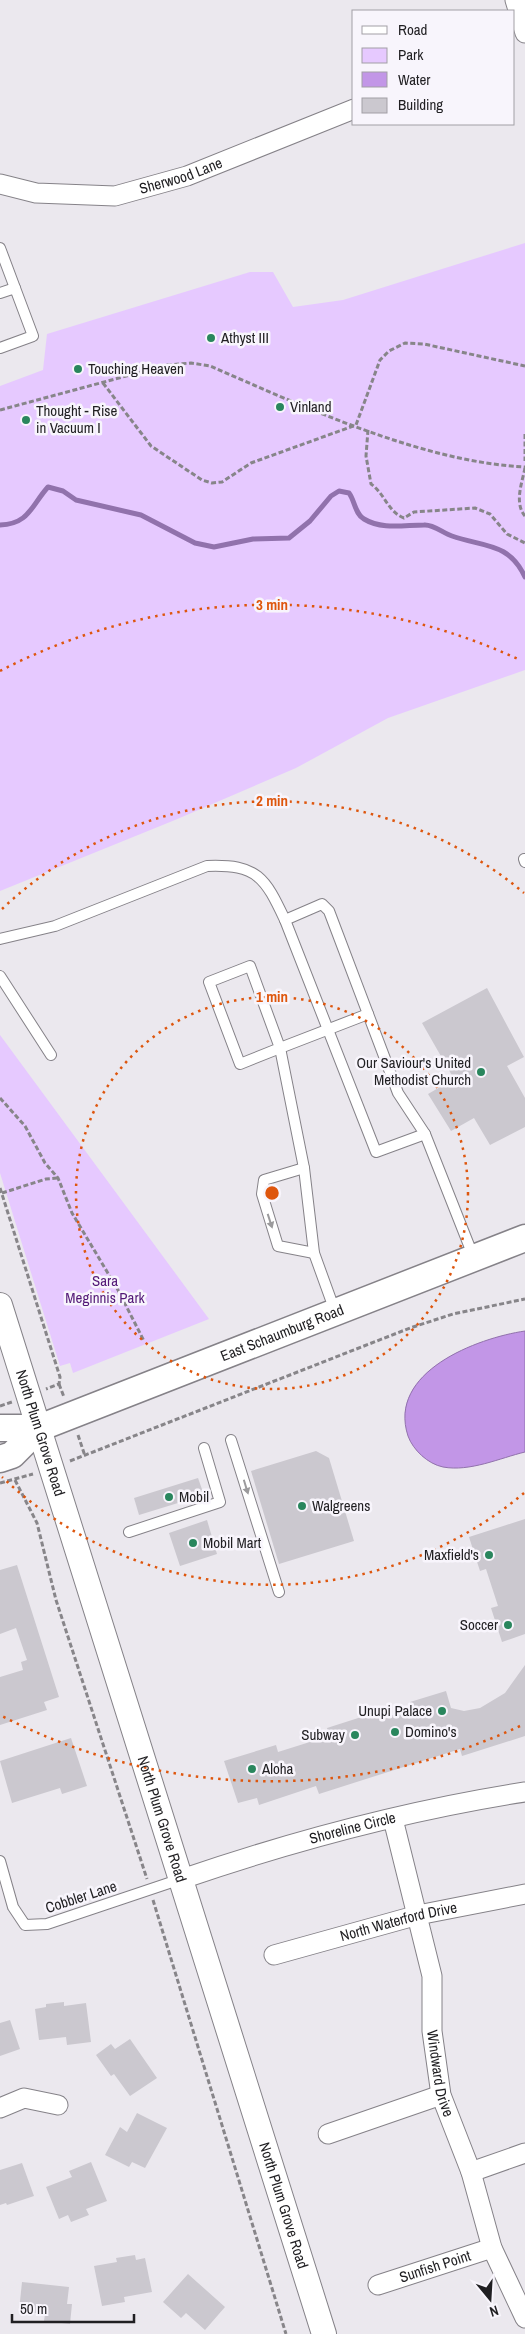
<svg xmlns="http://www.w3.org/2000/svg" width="525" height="2334" font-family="'Archivo Narrow',sans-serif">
<rect width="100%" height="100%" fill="#ebe8ee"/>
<g fill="#e6c9ff">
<polygon points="525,243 525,670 388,718 296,768 175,820 0,891 0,386 43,370 47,334 250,272 273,272 293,307 343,300"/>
<polygon points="0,1035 209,1319 73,1373 70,1363 60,1366 0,1173"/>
</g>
<path fill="#c296e7" stroke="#9172ac" d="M525,1331V1452C500,1458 470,1472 443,1467C428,1464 413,1450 408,1436C387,1372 477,1338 525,1331Z"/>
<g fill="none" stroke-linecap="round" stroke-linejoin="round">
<path stroke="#9172ac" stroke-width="5" d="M0,525C29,524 31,506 48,487L63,491L76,500L141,515L195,543L214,547L253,539L289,538L310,521L331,496L339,491L349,493C355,501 355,514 364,519C382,530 404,525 424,525C433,524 443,533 452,536C483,547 509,542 525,577"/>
</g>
<g fill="#cbc8cf">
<polygon points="487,988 524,1057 507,1066 525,1098 525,1127 490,1145 474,1118 451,1131 428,1094 454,1079 422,1023"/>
<polygon points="316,1451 329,1458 354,1541 279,1564 251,1471"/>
<polygon points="198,1478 204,1495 139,1515 134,1498"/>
<polygon points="525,1519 525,1634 502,1642 491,1608 498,1606 486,1569 480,1571 469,1537"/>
<polygon points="207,1520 217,1554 180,1566 169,1533"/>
<polygon points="17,1565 59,1697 44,1702 47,1710 0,1725 0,1677 23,1670 21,1662 27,1660 16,1628 0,1634 0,1570"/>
<polygon points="525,1665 525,1736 462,1756 460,1749 319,1794 316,1786 259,1805 257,1798 238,1803 224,1761 276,1745 278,1752 329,1736 327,1728 377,1712 380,1719 412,1709 410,1702 446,1691 451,1708 464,1711 480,1708 505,1693"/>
<polygon points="71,1738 87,1786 62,1794 60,1788 12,1803 0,1761"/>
<polygon points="64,2002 64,2006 86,2003 91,2042 67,2045 66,2037 39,2040 35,2009 46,2007 46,2004"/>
<polygon points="10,2020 20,2049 0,2056 0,2023"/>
<polygon points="130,2039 157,2078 130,2096 114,2074 111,2076 96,2055 111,2044 115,2049"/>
<polygon points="137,2113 167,2128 145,2168 132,2162 129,2167 105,2155 120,2127 127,2132"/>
<polygon points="91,2162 107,2201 86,2209 89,2215 71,2222 68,2215 59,2219 46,2187 72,2177 69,2171"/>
<polygon points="22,2163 34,2196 7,2205 6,2203 0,2205 0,2170"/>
<polygon points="135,2255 136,2260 145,2258 152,2292 124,2297 125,2302 102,2306 94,2266 117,2262 116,2258"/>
<polygon points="188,2274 225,2307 205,2330 186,2313 181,2318 163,2302"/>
<polygon points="22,2282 69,2287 67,2304 72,2304 70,2324 44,2321 45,2314 19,2311"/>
</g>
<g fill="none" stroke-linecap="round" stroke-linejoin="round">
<defs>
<g id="service">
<polyline points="0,248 15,288"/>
<polyline points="0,293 15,288 33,336 0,348"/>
<polyline points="524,859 525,862"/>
<polyline points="285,920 322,904 329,911 398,1093 425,1134"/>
<path d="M0,939L55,926L207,866C258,864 265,878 285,920L376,1152L425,1134L474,1258"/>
<polygon points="250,966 280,1048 240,1064 209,982"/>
<polyline points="0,976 51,1055"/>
<polyline points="304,1168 264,1180 262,1194 278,1246 314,1253"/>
<polyline points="335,1311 314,1253 304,1168 280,1048 368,1014"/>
<polyline points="231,1440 279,1592"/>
<polyline points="129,1532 220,1502 204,1448"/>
<polyline points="0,1861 13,1907 25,1925 47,1924 181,1879"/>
</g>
<g id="minor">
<polyline points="515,0 525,33"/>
<path id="s1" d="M0,184L36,193L115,196L187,176L354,109"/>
<path id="s2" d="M393,1819L432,1976V2031L441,2095L471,2172L492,2248L525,2318"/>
<path id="s3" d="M182,1879C293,1841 409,1810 525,1792"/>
<path id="s4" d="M274,1955L418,1915L525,1894"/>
<polyline points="0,2108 24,2098 58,2105"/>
<polyline points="328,2134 441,2095"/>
<polyline points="471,2172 525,2153"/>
<path id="s5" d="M378,2285L492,2248"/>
</g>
<g id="tertiary">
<path id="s6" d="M0,1305L324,2334"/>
</g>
<g id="secondary">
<path id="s7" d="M0,1428H39L525,1238"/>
<polyline points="0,1459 12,1455 39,1428"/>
</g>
</defs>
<use href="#service" stroke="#858288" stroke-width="12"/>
<use href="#minor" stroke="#858288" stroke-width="21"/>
<use href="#tertiary" stroke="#858288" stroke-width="26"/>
<use href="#secondary" stroke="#858288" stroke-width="29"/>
<g stroke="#878589" stroke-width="3" stroke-dasharray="5 2.5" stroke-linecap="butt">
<polyline points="103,383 151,446 202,480 212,483 222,482 251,463 356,425 380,360 389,351 405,343 424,344 525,366"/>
<path d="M0,410L167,365L191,363L210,366C305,407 422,462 525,467"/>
<path d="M368,430L366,456L371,484C385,494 388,512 404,518L414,512L475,508L490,514L507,534L525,543"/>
<polyline points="525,434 525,461"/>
<path d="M525,468C522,483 514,503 525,516"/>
<polyline points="0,1098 25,1126 45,1163 58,1178 72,1213 118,1290 144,1341"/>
<polyline points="0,1188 60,1377 59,1384 46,1389"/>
<polyline points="2,1193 46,1179 58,1178"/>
<polyline points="59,1384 64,1397"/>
<polyline points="0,1406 12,1402"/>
<polyline points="78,1435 85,1456"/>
<polyline points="70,1461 410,1328 453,1314 525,1299"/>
<polyline points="15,1480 37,1523 56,1600 147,1879"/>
<polyline points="0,1483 33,1474"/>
<polyline points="153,1900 286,2334"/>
</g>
<use href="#service" stroke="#fff" stroke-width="10"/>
<use href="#minor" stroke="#fff" stroke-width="19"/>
<use href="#tertiary" stroke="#fff" stroke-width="24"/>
<use href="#secondary" stroke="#fff" stroke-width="26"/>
</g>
<defs><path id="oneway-solid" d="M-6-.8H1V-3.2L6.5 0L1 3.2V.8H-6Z" transform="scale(1.25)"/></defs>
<g fill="#9b9a9c">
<use href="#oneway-solid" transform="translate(270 1221) rotate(72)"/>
<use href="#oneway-solid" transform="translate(246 1487) rotate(73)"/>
</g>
<g fill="none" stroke="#de560d" stroke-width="2.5" stroke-dasharray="2.5 5">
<circle cx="272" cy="1193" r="196"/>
<path d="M524 1493A392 392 0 0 1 2 1477M2 909A392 392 0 0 1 524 893"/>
<path d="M520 1726A588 588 0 0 1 0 1715M0 671A588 588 0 0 1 520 660"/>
</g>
<g fill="#29865d" stroke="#f8f5fc" stroke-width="2">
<circle cx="211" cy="338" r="5"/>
<circle cx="78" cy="369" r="5"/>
<circle cx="280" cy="407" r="5"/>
<circle cx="26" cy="420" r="5"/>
<circle cx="481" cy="1072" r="5"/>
<circle cx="169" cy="1497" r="5"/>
<circle cx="302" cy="1506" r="5"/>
<circle cx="193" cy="1543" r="5"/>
<circle cx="489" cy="1555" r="5"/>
<circle cx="508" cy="1625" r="5"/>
<circle cx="442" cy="1711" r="5"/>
<circle cx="395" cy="1732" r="5"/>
<circle cx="355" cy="1735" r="5"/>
<circle cx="252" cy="1769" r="5"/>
</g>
<g text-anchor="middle" stroke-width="5" stroke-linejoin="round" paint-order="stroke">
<g font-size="15" fill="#201f22" stroke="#f8f5fc">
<text dy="5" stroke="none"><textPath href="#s1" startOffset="185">Sherwood Lane</textPath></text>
<text dy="5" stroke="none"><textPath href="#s7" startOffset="300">East Schaumburg Road</textPath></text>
<text dy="5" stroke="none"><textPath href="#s6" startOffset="134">North Plum Grove Road</textPath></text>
<text dy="5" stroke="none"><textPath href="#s6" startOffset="539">North Plum Grove Road</textPath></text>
<text dy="5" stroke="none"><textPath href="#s3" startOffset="178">Shoreline Circle</textPath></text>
<text transform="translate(81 1897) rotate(-18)" y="5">Cobbler Lane</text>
<text dy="5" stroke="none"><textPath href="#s4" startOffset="129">North Waterford Drive</textPath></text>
<text dy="5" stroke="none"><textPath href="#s2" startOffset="260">Windward Drive</textPath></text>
<text dy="5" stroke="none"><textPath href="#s6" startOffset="944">North Plum Grove Road</textPath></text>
<text dy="5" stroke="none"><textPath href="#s5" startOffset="60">Sunfish Point</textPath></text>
</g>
<g font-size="15" fill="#201f22" stroke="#f8f5fc" text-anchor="start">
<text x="221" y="343">Athyst III</text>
<text x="88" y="374">Touching Heaven</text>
<text x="290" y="412">Vinland</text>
<text x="36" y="416">Thought - Rise<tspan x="36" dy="17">in Vacuum I</tspan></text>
<text x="471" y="1068" text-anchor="end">Our Saviour's United<tspan x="471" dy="17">Methodist Church</tspan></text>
<text x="179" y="1502">Mobil</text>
<text x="312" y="1511">Walgreens</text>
<text x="203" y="1548">Mobil Mart</text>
<text x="479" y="1560" text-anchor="end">Maxfield's</text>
<text x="498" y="1630" text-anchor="end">Soccer</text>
<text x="432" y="1716" text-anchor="end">Unupi Palace</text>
<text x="405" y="1737">Domino's</text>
<text x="345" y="1740" text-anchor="end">Subway</text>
<text x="262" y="1774">Aloha</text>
</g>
<g font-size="15" fill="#531977" stroke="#f8f5fc">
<text x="105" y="1286">Sara<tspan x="105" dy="17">Meginnis Park</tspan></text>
</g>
</g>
<circle cx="272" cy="1193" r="8" fill="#de560d" stroke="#f8f5fc" stroke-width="2.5"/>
<g font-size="15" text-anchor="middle" font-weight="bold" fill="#de560d" stroke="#f8f5fc" stroke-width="5" stroke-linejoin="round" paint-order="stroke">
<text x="272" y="610">3 min</text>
<text x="272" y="806">2 min</text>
<text x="272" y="1002">1 min</text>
</g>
<rect x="352" y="10" width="162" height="115" fill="#f8f5fc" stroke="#a29fa5"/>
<rect x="362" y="26" width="25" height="8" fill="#ffffff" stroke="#a29fa5"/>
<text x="398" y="35" font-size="15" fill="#201f22">Road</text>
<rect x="362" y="48" width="25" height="15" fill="#e6c9ff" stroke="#a29fa5"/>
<text x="398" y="60" font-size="15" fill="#201f22">Park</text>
<rect x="362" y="72" width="25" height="15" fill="#c296e7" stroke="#a29fa5"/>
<text x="398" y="85" font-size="15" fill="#201f22">Water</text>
<rect x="362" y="98" width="25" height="15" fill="#cbc8cf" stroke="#a29fa5"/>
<text x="398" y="110" font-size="15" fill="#201f22">Building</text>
<g transform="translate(490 2299) rotate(162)" stroke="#f8f5fc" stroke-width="4" paint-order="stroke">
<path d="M0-4L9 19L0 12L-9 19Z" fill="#201f22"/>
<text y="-8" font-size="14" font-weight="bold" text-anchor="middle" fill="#201f22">N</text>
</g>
<path d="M12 2314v8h122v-8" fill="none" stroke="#201f22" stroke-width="2.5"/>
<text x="20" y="2314" font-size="15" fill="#201f22" stroke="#f8f5fc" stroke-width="4" paint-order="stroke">50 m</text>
</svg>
